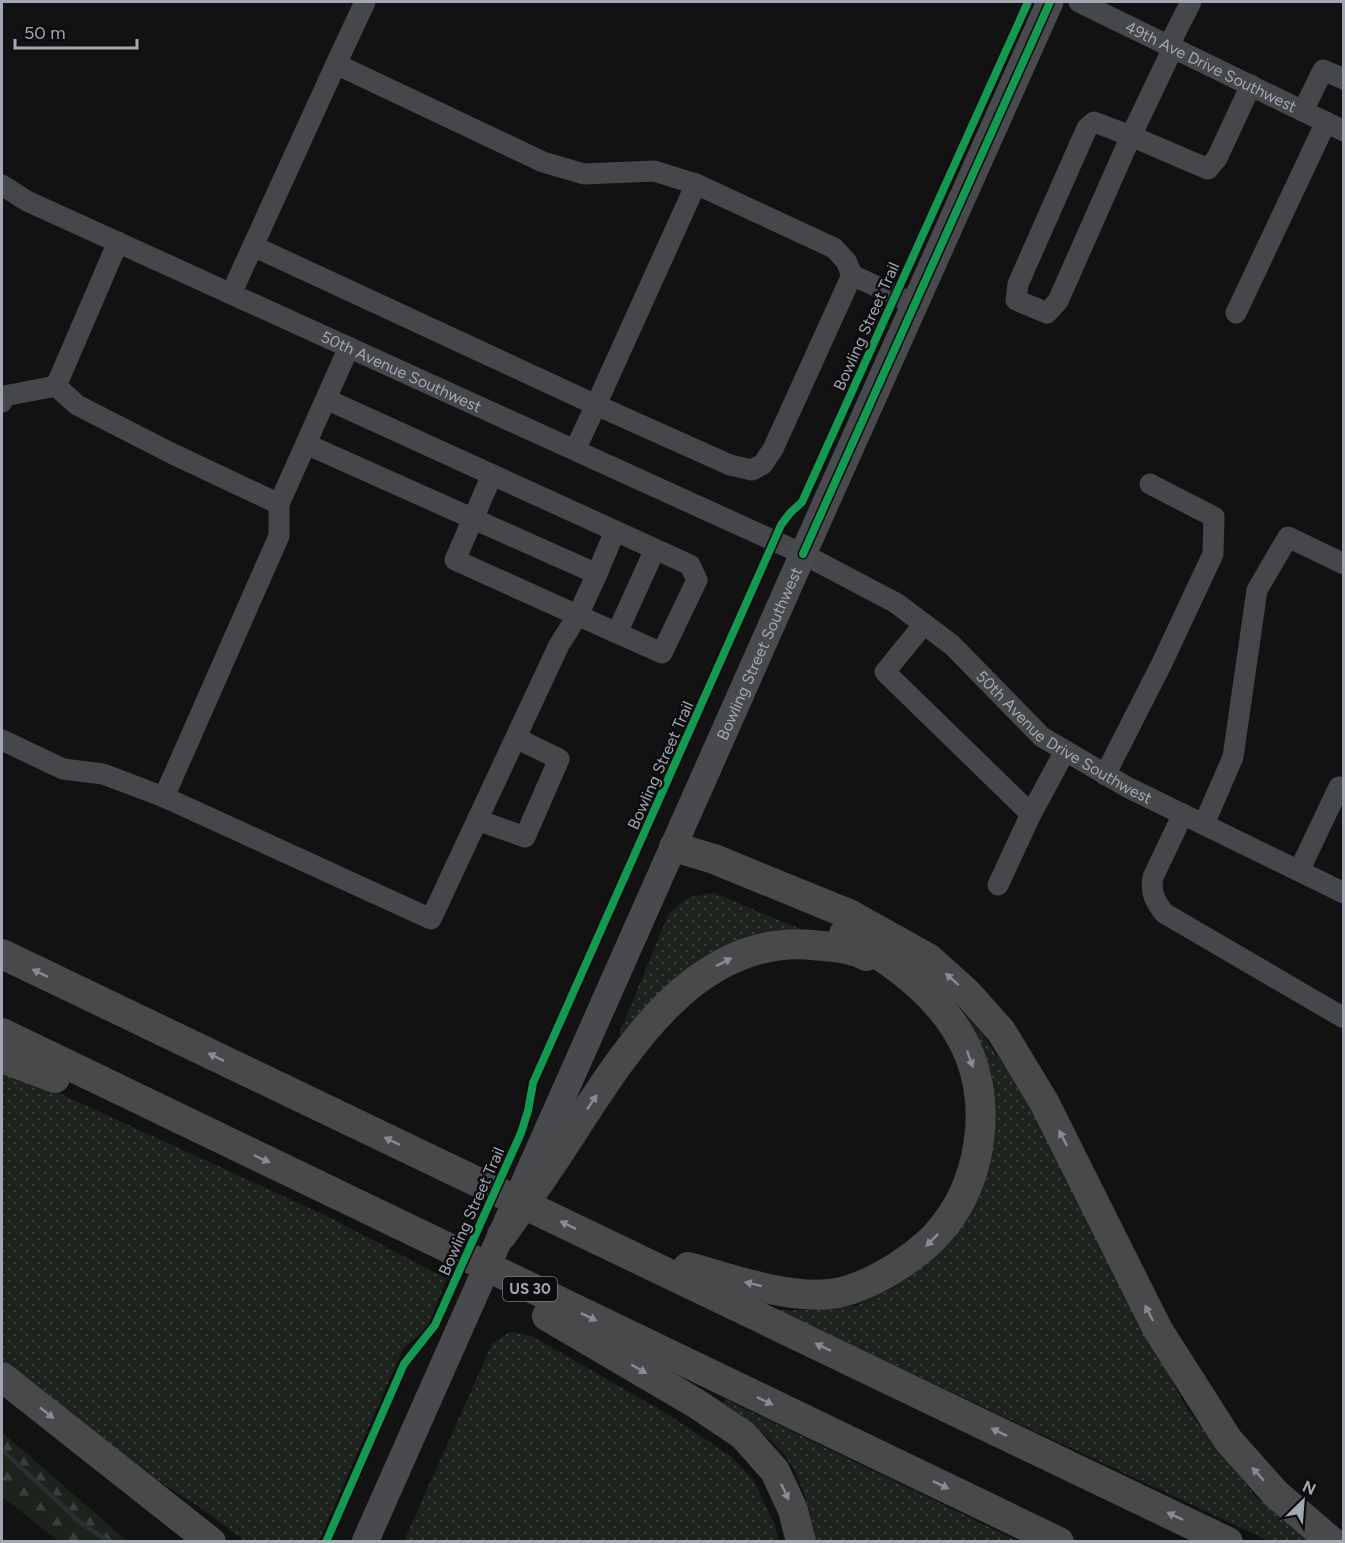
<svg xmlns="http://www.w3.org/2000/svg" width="1345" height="1543" font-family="Figtree,sans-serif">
<defs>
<pattern id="grass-dots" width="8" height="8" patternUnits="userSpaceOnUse" patternTransform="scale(1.5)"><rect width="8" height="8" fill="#1c221c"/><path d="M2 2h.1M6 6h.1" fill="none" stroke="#3a3f3b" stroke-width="1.8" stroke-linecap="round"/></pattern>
<pattern id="forest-firs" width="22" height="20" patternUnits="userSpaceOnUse" patternTransform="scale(1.5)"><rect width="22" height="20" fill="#1c221c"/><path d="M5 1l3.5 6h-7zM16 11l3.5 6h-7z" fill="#3a3f3b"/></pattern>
</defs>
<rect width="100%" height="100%" fill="#121212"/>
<g fill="url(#grass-dots)">
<path d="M714,893L805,931C793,931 780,931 768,933C701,943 663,985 625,1036L619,1034L668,915C683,899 691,895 714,893Z"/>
<polygon points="946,994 982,1033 1025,1098 1060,1161 1122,1290 1186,1407 1257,1498 1314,1541 1269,1541 777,1310 823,1310 857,1305 895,1287 927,1263 993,1129"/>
<polygon points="2,1067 329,1217 447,1279 427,1328 403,1349 319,1541 245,1541 199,1507 141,1470 2,1360"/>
<polygon points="510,1332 532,1336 669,1415 732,1457 753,1480 775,1525 778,1541 404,1541 492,1344"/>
<path d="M725,1399L1018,1541H815C812,1513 800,1472 781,1451C764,1432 743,1418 723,1404Z"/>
</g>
<polygon fill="url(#forest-firs)" points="2,1432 127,1541 59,1541 2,1497"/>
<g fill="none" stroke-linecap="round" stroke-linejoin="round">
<polyline stroke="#282f35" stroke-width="4.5" points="2,1450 80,1522 109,1542"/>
<g stroke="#46474b" stroke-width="21">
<path id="s1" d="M1079,2L1344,131"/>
<polyline points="1169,45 1191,2"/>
<polyline points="1173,48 1131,136 1208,169 1217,158 1251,85"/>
<polyline points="336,64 365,2"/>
<polyline points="1303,111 1323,70 1344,79"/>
<polygon points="1094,122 1131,136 1058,301 1047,313 1016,300 1018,284 1087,128"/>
<path id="s2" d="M2,185L27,201L803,554L896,603L952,645L1042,737L1127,787L1344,893"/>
<polyline points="118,242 56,386 77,405 173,454 279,504 349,347"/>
<polyline points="253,246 596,405 696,184"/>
<polyline points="231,294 336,64 543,162 584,174 654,171 696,184 834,248 846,261 852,275"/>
<polyline points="1236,313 1326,122"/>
<polyline points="326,399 690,565 697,580 662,653 617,633 655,549"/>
<polyline points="2,402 4,396 56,386"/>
<polyline points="575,450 596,405 730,465 752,470 763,464 773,449 852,275 914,304"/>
<polyline points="492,475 455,560 617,633"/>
<polyline points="279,504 279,536 164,797 431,919 559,645 578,615 597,574 306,444"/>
<polyline points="597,574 615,531"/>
<polyline points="924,624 885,672 1031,814 1065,751"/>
<polyline points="2,740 63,769 103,774 164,797"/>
<polyline points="1105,775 1162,663 1213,554 1214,517 1150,484"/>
<path d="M1183,814L1153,877C1150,893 1155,901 1164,913L1344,1018"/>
<polyline points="477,820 525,837 559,759 516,738"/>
<polyline points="1204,824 1233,757 1257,590 1288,537 1344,564"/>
<polyline points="1299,871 1339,787"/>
<polyline points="998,885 1031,814"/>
</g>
<path stroke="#484a4d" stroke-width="27" id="s3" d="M365,1542L803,554L1050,2"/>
<g stroke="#49494c" stroke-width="30">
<polyline points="674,847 714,859 851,915 928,958 967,993 1001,1031 1044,1102 1158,1330 1228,1440 1276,1494 1332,1542"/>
<polyline points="2,954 1228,1542"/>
<polyline points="2,1033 1059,1542"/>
<polyline points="2,1058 55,1078"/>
<path d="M502,1235C521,1208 541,1181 559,1153C618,1064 689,933 813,945C832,947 849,947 866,956"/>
<path d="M688,1267C729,1278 787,1299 830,1294C850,1292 875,1280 892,1270C909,1259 925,1248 938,1233C980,1186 992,1112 969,1054C947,1000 894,961 844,934"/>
<polyline points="547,1316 697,1404 743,1435 775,1471 793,1510 801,1542"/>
<polyline points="2,1377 211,1542"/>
</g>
<defs>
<g id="cycleway">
<polyline points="803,554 1050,2"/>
<polyline points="326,1542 404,1364 435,1325 439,1316 521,1133 528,1111 533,1083 781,525 790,513 802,502 1028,2"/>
</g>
</defs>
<use href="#cycleway" stroke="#0c0c0e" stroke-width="11"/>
<use href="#cycleway" stroke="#139951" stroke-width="8"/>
</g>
<defs><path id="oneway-solid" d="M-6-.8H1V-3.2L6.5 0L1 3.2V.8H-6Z" transform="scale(1.5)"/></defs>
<g fill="#878b95">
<use href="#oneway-solid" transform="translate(724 962) rotate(-27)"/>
<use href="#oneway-solid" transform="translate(40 973) rotate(-154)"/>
<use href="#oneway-solid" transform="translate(952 979) rotate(-138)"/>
<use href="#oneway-solid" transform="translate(216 1057) rotate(-154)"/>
<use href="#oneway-solid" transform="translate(970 1059) rotate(70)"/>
<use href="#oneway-solid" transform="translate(592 1102) rotate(-56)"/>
<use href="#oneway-solid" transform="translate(1063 1138) rotate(-117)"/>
<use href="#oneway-solid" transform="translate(392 1141) rotate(-154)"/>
<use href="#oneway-solid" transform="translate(262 1159) rotate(25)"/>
<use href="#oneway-solid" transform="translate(568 1225) rotate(-154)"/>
<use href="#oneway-solid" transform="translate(932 1240) rotate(135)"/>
<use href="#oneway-solid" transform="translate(753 1284) rotate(-166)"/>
<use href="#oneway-solid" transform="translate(1149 1313) rotate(-117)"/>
<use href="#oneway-solid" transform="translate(589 1317) rotate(26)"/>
<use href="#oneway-solid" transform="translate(823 1347) rotate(-154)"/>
<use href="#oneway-solid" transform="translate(639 1369) rotate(30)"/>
<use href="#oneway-solid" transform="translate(765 1401) rotate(26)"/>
<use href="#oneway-solid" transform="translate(47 1413) rotate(38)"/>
<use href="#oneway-solid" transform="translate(999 1432) rotate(-154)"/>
<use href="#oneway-solid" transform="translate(1258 1474) rotate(-132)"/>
<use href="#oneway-solid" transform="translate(941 1485) rotate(26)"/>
<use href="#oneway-solid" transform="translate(785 1492) rotate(65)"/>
<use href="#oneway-solid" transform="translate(1175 1516) rotate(-154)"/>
</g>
<g text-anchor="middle" stroke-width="5" stroke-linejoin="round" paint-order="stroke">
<rect fill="#0c0c0e" stroke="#757882" stroke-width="1.5" x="503" y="1277" width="54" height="24" rx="4.5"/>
<g font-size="15" font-weight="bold" fill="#a2a7b4">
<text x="530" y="1294">US 30</text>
</g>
<g font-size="16" fill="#a2a7b4" stroke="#0c0c0e">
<text dy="6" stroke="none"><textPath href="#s1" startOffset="147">49th Ave Drive Southwest</textPath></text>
<text transform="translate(866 326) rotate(-66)" y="6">Bowling Street Trail</text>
<text dy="6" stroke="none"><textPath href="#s2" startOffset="441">50th Avenue Southwest</textPath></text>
<text dy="6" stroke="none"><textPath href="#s3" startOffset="972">Bowling Street Southwest</textPath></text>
<text dy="6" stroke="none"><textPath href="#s2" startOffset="1204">50th Avenue Drive Southwest</textPath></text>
<text transform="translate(660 765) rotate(-66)" y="6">Bowling Street Trail</text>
<text transform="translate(471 1211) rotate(-66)" y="6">Bowling Street Trail</text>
</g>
</g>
<rect width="1345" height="1543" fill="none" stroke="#a2a7b4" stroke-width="6"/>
<g transform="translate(1303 1501) rotate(25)" stroke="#0c0c0e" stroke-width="4.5" paint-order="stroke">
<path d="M0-4.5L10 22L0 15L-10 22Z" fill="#a2a7b4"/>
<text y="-9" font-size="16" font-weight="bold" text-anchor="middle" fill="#a2a7b4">N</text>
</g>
<path d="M15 39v9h122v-9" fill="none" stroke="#a2a7b4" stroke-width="3"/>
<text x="24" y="39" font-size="18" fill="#a2a7b4" stroke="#0c0c0e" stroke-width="4.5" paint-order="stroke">50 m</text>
</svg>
